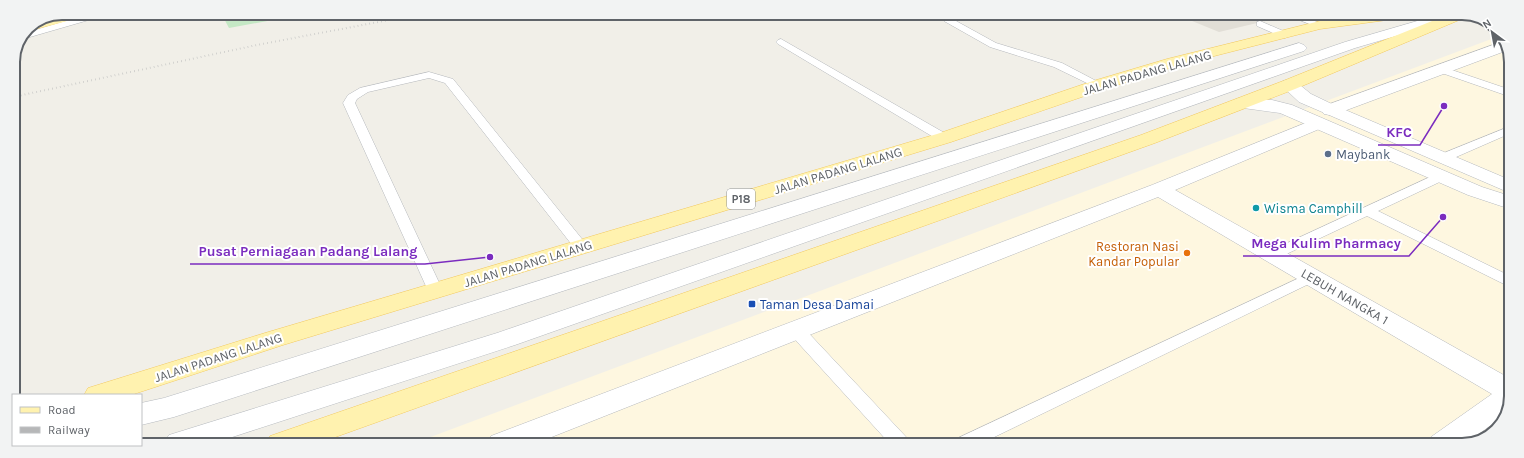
<svg xmlns="http://www.w3.org/2000/svg" width="1524" height="458" font-family="Karla,sans-serif">
<rect width="100%" height="100%" fill="#f1efe8"/>
<polygon fill="#fef7e0" points="1502,35 1511,58 1509,409 1492,435 1462,445 412,444"/>
<polygon fill="#e1ded6" points="1175,14 1284,14 1287,16 1219,32"/>
<polygon fill="#c5e8c5" points="221,13 311,13 229,28"/>
<g fill="none" stroke-linecap="round" stroke-linejoin="round">
<defs>
<g id="lane">
<polygon points="93,13 107,13 106,15 23,39 25,33"/>
<polygon points="1287,15 1299,15 1325,25 1323,27 1317,27"/>
<polygon points="947,16 996,43 1062,63 1104,85 1099,88 1095,87 1054,67 990,47 944,21 944,17"/>
<polygon points="1260,21 1288,33 1290,35 1285,38 1282,37 1257,26 1257,22"/>
<polygon points="781,39 948,135 950,138 944,142 940,141 778,44 776,42 778,40"/>
<polygon points="1440,66 1511,90 1511,97 1436,71 1435,69 1436,67"/>
<polygon points="429,72 453,79 586,244 588,247 586,250 576,250 445,83 429,78 368,92 357,99 355,103 443,291 440,295 435,296 430,295 343,103 348,95 360,88"/>
<polygon points="1511,126 1511,133 1447,161 1443,162 1437,158 1439,155"/>
<polygon points="1441,172 1447,176 1446,179 1378,211 1510,276 1510,287 1367,216 1278,258 1268,258 1266,255 1268,252"/>
<polygon points="1312,272 1317,274 1320,277 1317,280 980,444 954,444 956,439"/>
<polygon points="796,324 802,326 908,439 910,444 890,444 790,334 788,330 790,326"/>
</g>
<g id="street">
<polygon points="1504,41 1508,50 1336,114 1330,115 1324,114 1321,110 1324,106"/>
<polygon points="1318,118 1324,119 1327,123 1324,127 1175,190 1509,378 1509,409 1506,414 1465,444 1427,445 1431,437 1492,394 1158,197 534,444 487,444 491,436 1152,185"/>
</g>
<g id="secondary">
<polygon points="1438,15 1459,15 1457,18 1355,48 515,345 214,443 164,443 169,435 497,333 1345,42"/>
<polygon points="1299,43 1304,45 1307,48 1304,51 174,417 141,425 141,403 164,398"/>
<polygon points="1289,80 1295,81 1311,94 1336,106 1510,180 1510,193 1299,102 1281,85 1283,81"/>
<polygon points="1242,98 1272,100 1292,105 1482,187 1510,196 1510,209 1468,195 1280,113 1236,107 1233,103 1236,99"/>
</g>
<g id="primary">
<polygon points="65,13 88,13 86,16 25,32 27,27"/>
<polygon points="1371,15 1404,15 1402,18 1320,29 1179,65 1105,89 951,142 283,345 131,395 84,395 88,388 265,333 937,134 1093,81 1167,59 1320,21"/>
<polygon points="1447,15 1466,15 1464,18 1295,89 1155,143 316,444 266,444 270,436 1141,135 1283,81"/>
</g>
</defs>
<use href="#lane" stroke="#b5b8bc" stroke-width="1"/>
<use href="#street" stroke="#b5b8bc" stroke-width="1"/>
<use href="#secondary" stroke="#b6babf" stroke-width="1"/>
<use href="#primary" stroke="#f2c960" stroke-width="1"/>
<use href="#lane" fill="#fff" fill-rule="evenodd"/>
<use href="#street" fill="#fff" fill-rule="evenodd"/>
<use href="#secondary" fill="#fff" fill-rule="evenodd"/>
<use href="#primary" fill="#fff2af" fill-rule="evenodd"/>
<polyline stroke="#b6b7b8" stroke-width="2" stroke-dasharray="0.5 3.5" stroke-linecap="butt" points="13,97 257,45 426,13"/>
</g>
<circle fill="#5c6f8a" stroke="#fff" stroke-width="1.5" cx="1328" cy="154" r="4"/>
<circle fill="#0f9aa8" stroke="#fff" stroke-width="1.5" cx="1256" cy="208" r="4"/>
<circle fill="#e8710a" stroke="#fff" stroke-width="1.5" cx="1187" cy="253" r="4"/>
<rect fill="#1a4fb4" stroke="#fff" stroke-width="1.5" x="748" y="300" width="8" height="8" rx="2"/>
<g text-anchor="middle" stroke-width="4" stroke-linejoin="round" paint-order="stroke">
<rect fill="#fff" stroke="#8f9295" stroke-width="1" x="727" y="189" width="28" height="20" rx="3"/>
<g font-size="12" font-weight="bold" fill="#5f6368">
<text x="741" y="203">P18</text>
</g>
<g font-size="13" fill="#5f6368" stroke="#fff">
<text transform="translate(1147 72) rotate(-16)" y="5">JALAN PADANG LALANG</text>
<text transform="translate(838 170) rotate(-17)" y="5">JALAN PADANG LALANG</text>
<text transform="translate(528 263) rotate(-17)" y="5">JALAN PADANG LALANG</text>
<text transform="translate(1345 296) rotate(30)" y="5">LEBUH NANGKA 1</text>
<text transform="translate(218 357) rotate(-18)" y="5">JALAN PADANG LALANG</text>
</g>
<g font-size="13" fill="#4e5e75" stroke="#fff" text-anchor="start">
<text x="1336" y="159">Maybank</text>
</g>
<g font-size="13" fill="#0d838f" stroke="#fff" text-anchor="start">
<text x="1264" y="213">Wisma Camphill</text>
</g>
<g font-size="13" fill="#c56008" stroke="#fff" text-anchor="end">
<text x="1179" y="251">Restoran Nasi<tspan x="1179" dy="15">Kandar Popular</tspan></text>
</g>
<g font-size="13" fill="#164399" stroke="#fff" text-anchor="start">
<text x="760" y="309">Taman Desa Damai</text>
</g>
</g>
<path d="M0 0H1524V458H0ZM62 20H1462A42 42 0 0 1 1504 62V396A42 42 0 0 1 1462 438H62A42 42 0 0 1 20 396V62A42 42 0 0 1 62 20Z" fill="#f2f3f3" fill-rule="evenodd"/>
<path fill="none" stroke="#5f6368" stroke-width="2" d="M62 20H1462A42 42 0 0 1 1504 62V396A42 42 0 0 1 1462 438H62A42 42 0 0 1 20 396V62A42 42 0 0 1 62 20Z"/>
<path fill="none" stroke="#7b2cbf" stroke-width="1.5" d="M1444 106L1420 145H1378M1443 217L1409 256H1243M490 257L425 264H190"/>
<g fill="#7b2cbf" stroke="#fff" stroke-width="1.5">
<circle cx="1444" cy="106" r="4"/>
<circle cx="1443" cy="217" r="4"/>
<circle cx="490" cy="257" r="4"/>
</g>
<g font-size="14" text-anchor="middle" font-weight="bold" fill="#7b2cbf" stroke="#fff" stroke-width="4" stroke-linejoin="round" paint-order="stroke">
<text x="1399" y="137">KFC</text>
<text x="1326" y="248">Mega Kulim Pharmacy</text>
<text x="308" y="256">Pusat Perniagaan Padang Lalang</text>
</g>
<rect x="12" y="394" width="130" height="52" fill="#ffffff" stroke="#bfc1c3"/>
<rect x="20" y="407" width="20" height="6" fill="#fff2af" stroke="#bfc1c3"/>
<text x="48" y="414" font-size="12" fill="#5f6368">Road</text>
<rect x="20" y="427" width="20" height="6" fill="#b6b7b8" stroke="#bfc1c3"/>
<text x="48" y="434" font-size="12" fill="#5f6368">Railway</text>
<g transform="translate(1492 32) rotate(328)" stroke="#ffffff" stroke-width="3" paint-order="stroke">
<path d="M0-3L7 15L0 10L-7 15Z" fill="#5f6368"/>
<text y="-6" font-size="11" font-weight="bold" text-anchor="middle" fill="#5f6368">N</text>
</g>
</svg>
